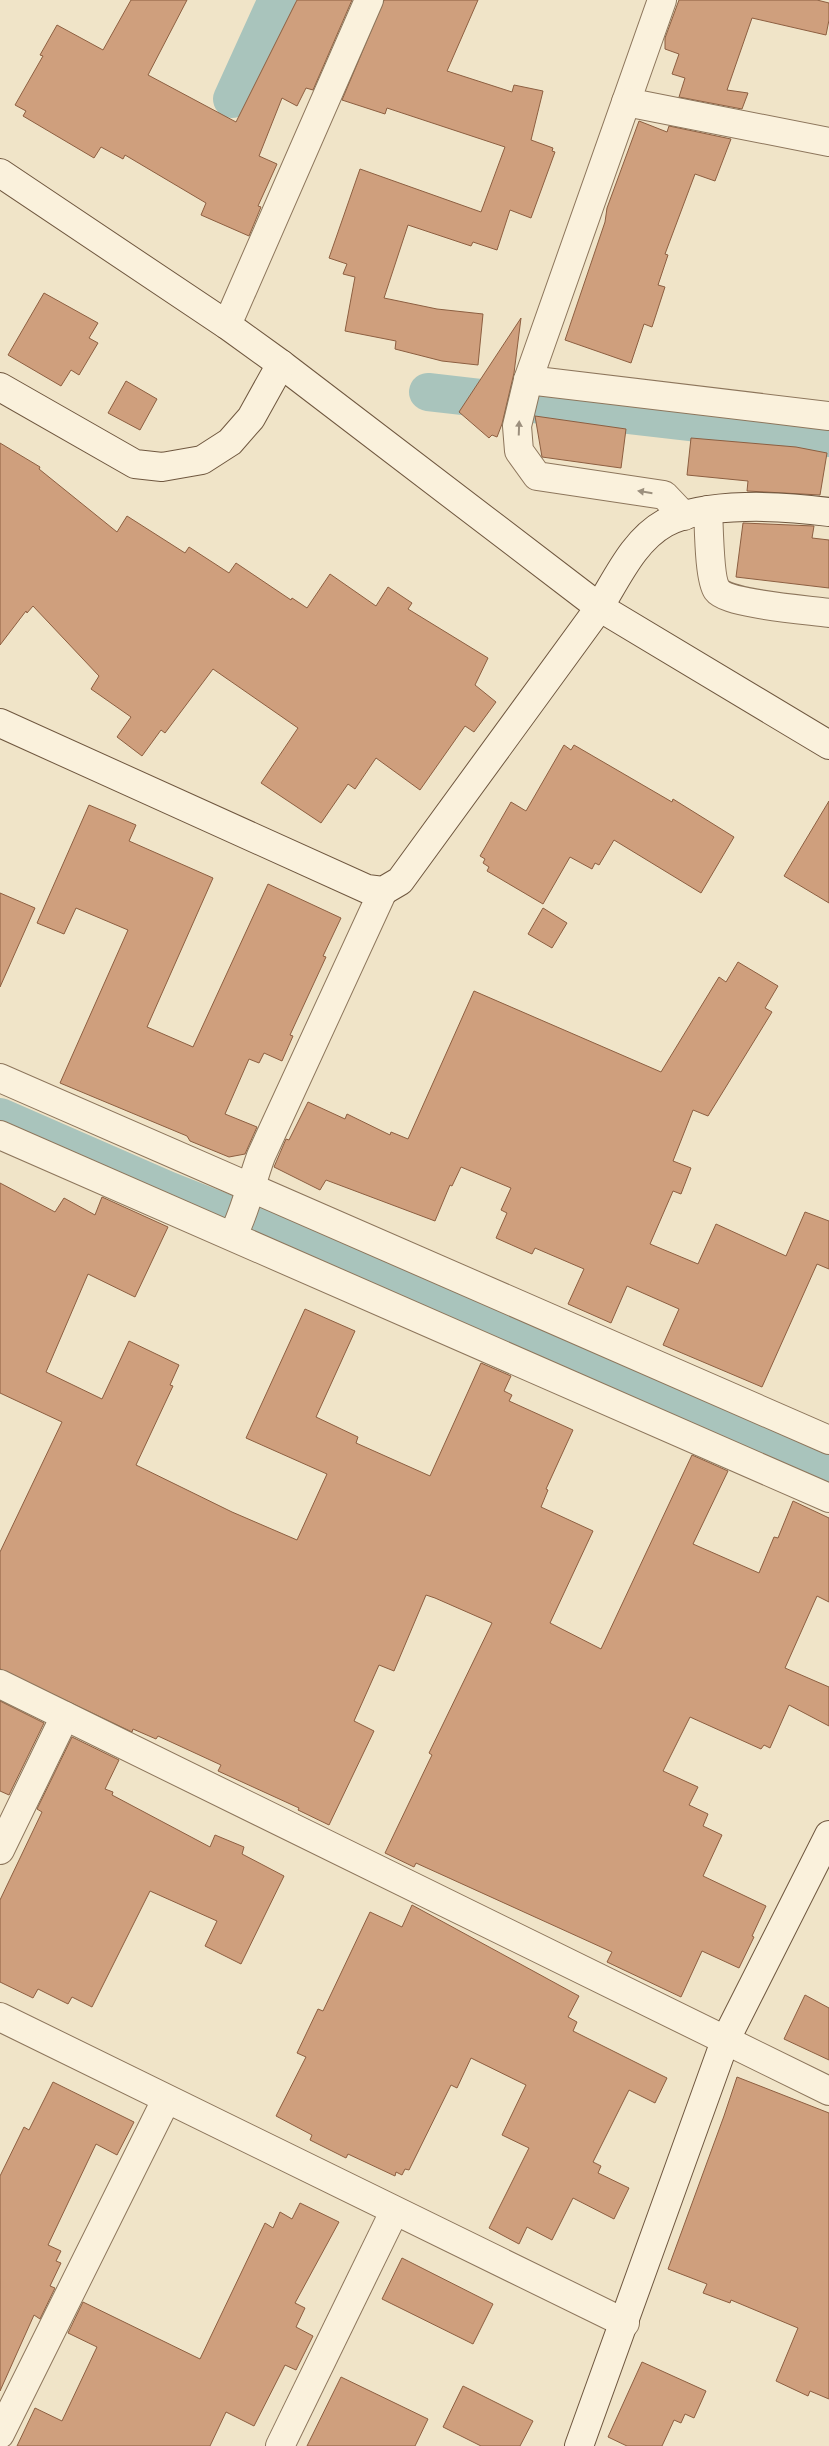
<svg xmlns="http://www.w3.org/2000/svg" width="829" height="2446" font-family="'Zilla Slab',serif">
<rect width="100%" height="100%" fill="#f0e4c8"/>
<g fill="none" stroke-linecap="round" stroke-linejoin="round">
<g stroke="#a9c4bc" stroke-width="38">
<polyline points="232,99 277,0"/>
<polyline points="428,392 829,438"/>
<polyline points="0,1117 167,1190 334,1256 829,1473"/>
</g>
</g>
<g fill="#cf9f7d" stroke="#8d5f41">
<polygon points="131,0 187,0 148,75 236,122 297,0 352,0 313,90 306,88 297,106 282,98 259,156 277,164 258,206 261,207 249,236 201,215 206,203 125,155 123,159 101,147 94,158 23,116 26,111 15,105 43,56 40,55 57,25 103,50"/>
<polygon points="384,0 478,0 447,71 512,92 514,85 543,91 531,140 553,148 552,151 555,152 531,218 510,210 497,250 473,242 471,246 408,225 384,298 437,309 483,314 478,365 442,361 395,349 396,341 345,331 355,277 343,274 347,264 329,258 360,169 481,212 505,147 387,108 385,114 342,100"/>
<polygon points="679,0 817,0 829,3 829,20 826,35 752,18 727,90 748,93 742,109 679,97 685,78 672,74 679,54 665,49 665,38"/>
<polygon points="639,121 667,132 669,126 731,139 715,181 695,174 665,254 668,255 658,285 665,287 652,327 644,324 631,363 565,340 605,222 607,208"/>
<polygon points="44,293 98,323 89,338 98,343 79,375 71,370 61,386 8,355"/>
<polygon points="521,318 514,373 502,424 497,437 492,435 489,438 459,412"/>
<polygon points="126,381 157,399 140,430 108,413"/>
<polygon points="535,416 626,429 621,468 542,457"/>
<polygon points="691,438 796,447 827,453 820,495 747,491 748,481 687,475"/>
<polygon points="0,443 40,467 39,469 117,532 127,516 185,553 189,547 229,573 236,563 291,600 292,598 307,608 330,574 376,606 388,587 412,603 408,609 488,658 475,685 496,702 474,732 465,726 420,790 376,758 355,789 348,784 321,823 261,783 298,728 213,669 165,733 161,730 142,756 117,737 131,717 91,689 99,676 33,606 27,613 26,611 0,645"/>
<polygon points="743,523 814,526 812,538 829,540 829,588 736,577"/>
<polygon points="564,745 571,750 574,745 672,802 673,799 734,837 701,893 614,840 599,865 595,863 592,869 570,857 543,904 487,871 489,867 483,863 485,859 480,856 511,802 526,811"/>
<polygon points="829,801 829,903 784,876"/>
<polygon points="89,805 136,825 129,841 213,878 147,1027 193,1047 268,884 341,918 323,956 326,957 290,1035 293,1036 282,1061 264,1053 259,1063 249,1059 225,1114 257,1127 245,1154 229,1157 190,1141 187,1136 60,1083 128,930 76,908 64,934 37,923"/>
<polygon points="0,893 35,908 0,987"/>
<polygon points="543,908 567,923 552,948 528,934"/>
<polygon points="738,962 778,986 765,1008 772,1012 708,1116 693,1110 673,1161 691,1168 681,1194 673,1191 650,1244 698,1264 716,1224 786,1256 805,1212 829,1221 829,1269 817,1264 762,1387 663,1345 679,1309 627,1286 611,1323 568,1304 584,1269 535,1248 532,1254 496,1238 507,1213 501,1210 511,1188 461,1167 452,1186 450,1185 435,1221 326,1180 320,1190 274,1167 286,1139 289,1140 308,1102 345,1119 347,1114 390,1135 391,1132 408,1139 474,991 661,1072 719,977 726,982"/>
<polygon points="0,1183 55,1212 64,1198 95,1215 102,1197 168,1227 135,1297 88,1274 46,1372 102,1399 129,1341 179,1365 170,1385 173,1386 136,1465 232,1512 297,1540 327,1474 246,1438 305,1309 355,1331 316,1417 358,1437 356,1443 430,1476 481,1363 511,1376 504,1391 512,1395 509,1401 573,1430 546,1489 548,1490 541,1507 593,1531 550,1623 601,1649 692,1455 728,1471 693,1544 759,1573 774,1537 778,1538 793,1501 829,1518 829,1602 817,1596 785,1668 829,1687 829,1726 789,1705 770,1748 764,1745 761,1749 690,1717 663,1771 698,1787 689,1805 708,1814 703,1826 722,1835 703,1876 766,1906 752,1936 754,1937 739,1968 702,1951 681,1997 607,1962 612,1952 416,1863 414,1867 385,1853 432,1755 429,1753 492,1623 435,1598 426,1595 394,1671 379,1665 354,1721 374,1731 329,1825 298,1810 299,1808 218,1771 221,1765 158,1736 156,1739 133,1729 132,1732 0,1669 0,1552 62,1422 0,1393"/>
<polygon points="0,1701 44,1723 9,1795 0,1791"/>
<polygon points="72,1737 119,1760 105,1789 113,1792 112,1795 210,1847 215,1835 244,1847 242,1854 284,1876 241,1964 205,1946 217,1921 150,1891 92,2007 72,1997 68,2004 38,1989 33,1998 0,1982 0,1900 42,1812 37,1809"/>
<polygon points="412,1905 579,1996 568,2017 577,2022 573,2031 667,2078 655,2103 629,2090 593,2162 601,2166 598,2173 629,2188 614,2219 573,2198 552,2240 527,2227 519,2244 489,2228 529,2148 502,2135 526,2085 471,2058 457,2088 451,2085 409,2170 405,2169 402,2175 396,2172 395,2176 348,2154 346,2158 310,2140 312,2135 276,2116 306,2057 297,2053 318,2009 323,2011 370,1912 402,1927"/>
<polygon points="805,1995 829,2008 829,2060 784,2039"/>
<polygon points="737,2077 829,2113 829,2399 810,2391 808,2396 776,2381 798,2328 731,2300 730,2303 703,2293 707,2284 668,2269 724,2116"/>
<polygon points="53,2082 134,2122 117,2155 96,2144 48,2245 61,2251 56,2261 61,2263 50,2286 55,2288 40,2319 34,2315 0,2391 0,2176 24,2127 29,2130"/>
<polygon points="300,2203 339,2222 295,2303 305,2308 296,2327 313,2336 296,2370 285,2365 254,2426 226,2412 210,2446 17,2446 35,2408 62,2421 97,2347 68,2333 83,2302 200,2359 265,2223 273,2228 280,2212 292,2219"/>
<polygon points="402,2258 493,2304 473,2344 382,2299"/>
<polygon points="642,2362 706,2391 694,2418 685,2414 681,2423 674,2420 662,2446 627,2446 608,2437"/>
<polygon points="341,2377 428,2419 415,2446 307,2446"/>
<polygon points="463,2386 533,2421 520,2446 481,2446 443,2427"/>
</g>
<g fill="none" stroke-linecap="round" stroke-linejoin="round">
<defs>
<g id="street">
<polyline points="662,0 528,380 517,426 519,451 537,476 664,495 684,516"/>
<polyline points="626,102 829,142"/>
<polyline points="227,325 369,0"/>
<polyline points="528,380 829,416"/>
<path d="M708,510C709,526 709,579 717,590C727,604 809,610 829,613"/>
<polyline points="0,1078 829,1440"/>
<polyline points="0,1135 829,1498"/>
<path d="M233,1235C246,1210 251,1183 261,1156L383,891"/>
<polyline points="0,1684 829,2091"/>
<polyline points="0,1850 65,1716"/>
<polyline points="0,2017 625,2323"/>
<polyline points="0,2434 166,2100"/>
<polyline points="280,2446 394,2212"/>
</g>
<g id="secondary">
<polyline points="0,173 227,325 281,364 599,607 829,745"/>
<polyline points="0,387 135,464 162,467 202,460 230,442 251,418 281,364"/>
<path d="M0,723L367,889L383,891L400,881C465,792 529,703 594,615C615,584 631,542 665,523C705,501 784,506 829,512"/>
<polyline points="579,2446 725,2041 829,1835"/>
</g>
</defs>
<use href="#street" stroke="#8d765c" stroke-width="30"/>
<use href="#secondary" stroke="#6f573f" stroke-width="30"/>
<use href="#street" stroke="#faf1dc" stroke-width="28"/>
<use href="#secondary" stroke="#faf1dc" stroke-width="28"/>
</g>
<defs><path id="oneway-solid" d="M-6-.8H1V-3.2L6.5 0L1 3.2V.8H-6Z" transform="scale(1.25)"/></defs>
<g fill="#9c907e">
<use href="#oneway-solid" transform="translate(519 428) rotate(-88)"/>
<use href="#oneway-solid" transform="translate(645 492) rotate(-171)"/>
</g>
</svg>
